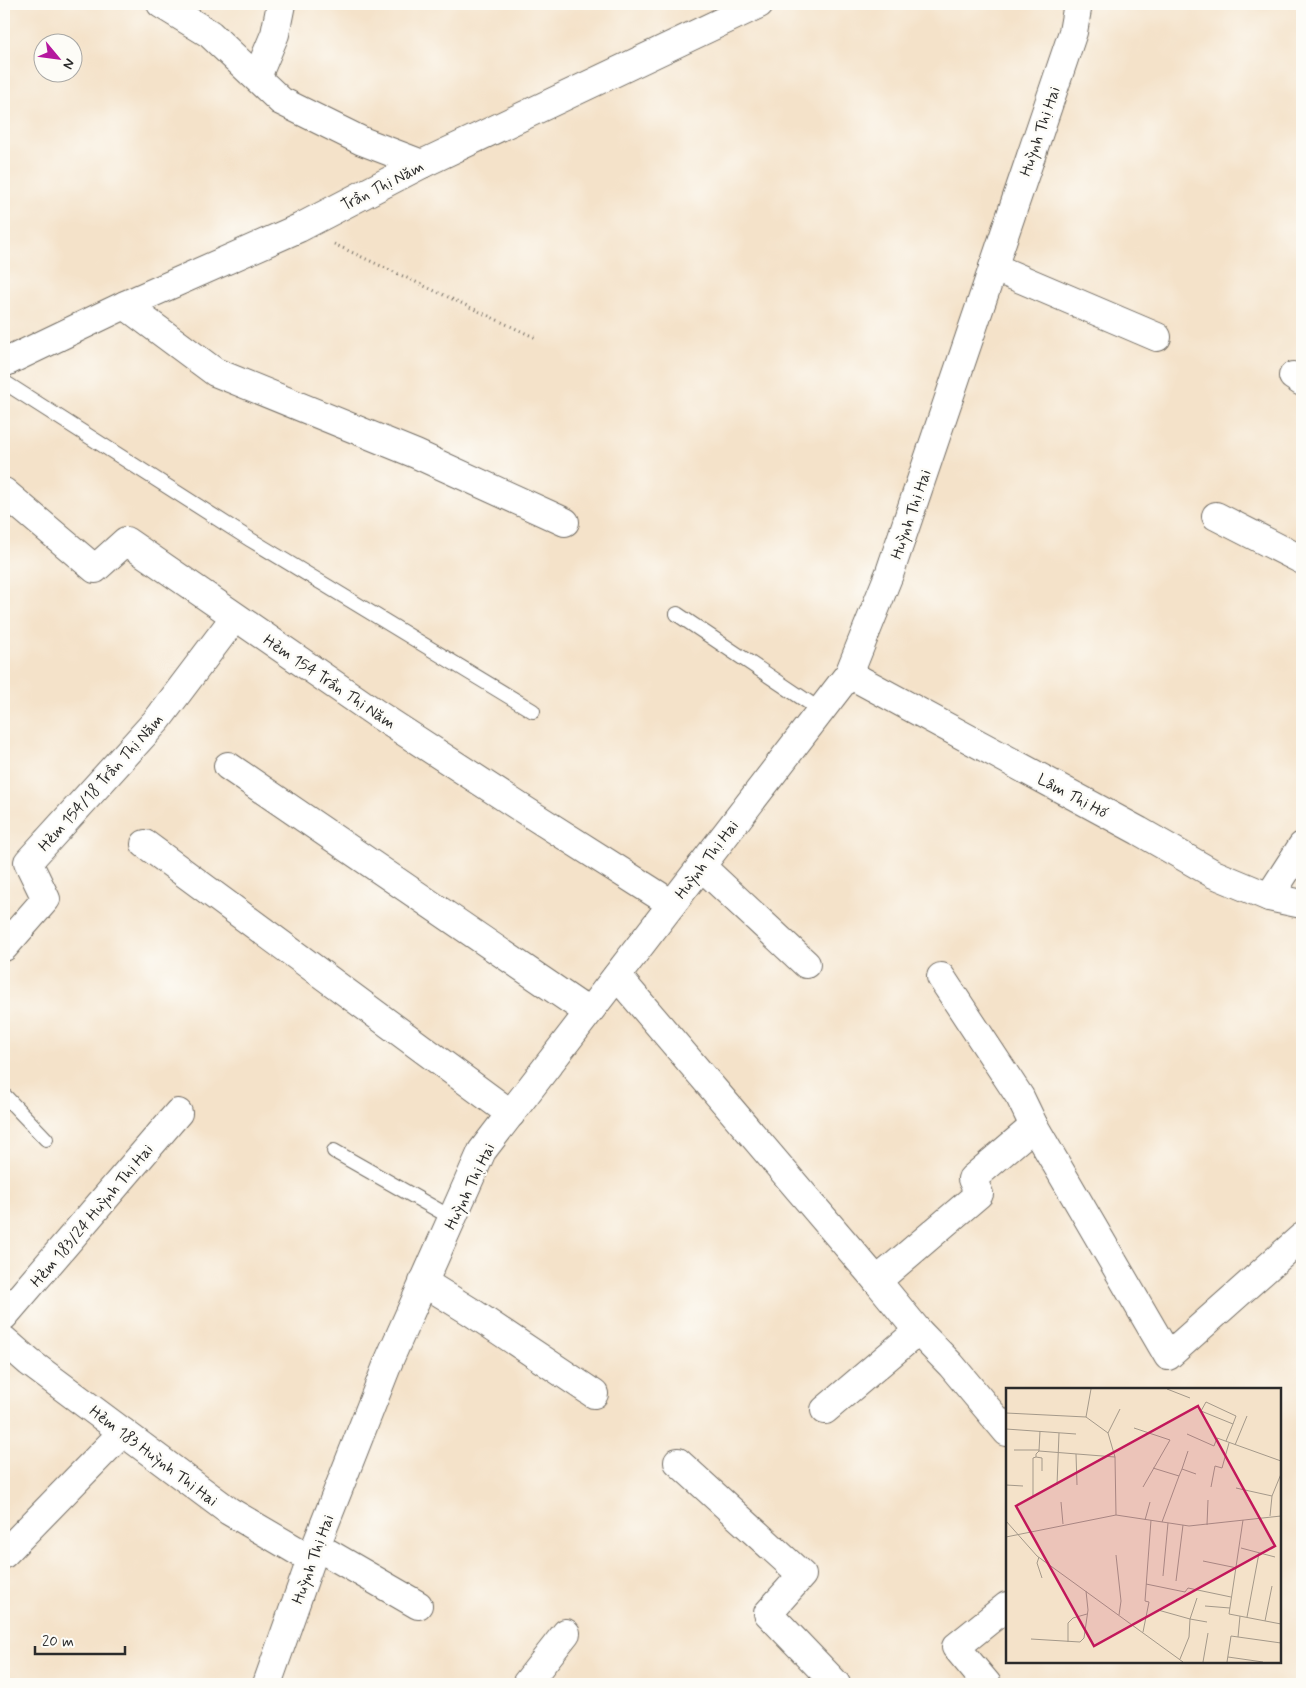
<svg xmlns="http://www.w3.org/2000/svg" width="1306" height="1688" font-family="Mynerve,sans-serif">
<rect width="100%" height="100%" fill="#fdfcf7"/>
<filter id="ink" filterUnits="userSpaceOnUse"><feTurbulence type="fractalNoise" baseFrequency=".02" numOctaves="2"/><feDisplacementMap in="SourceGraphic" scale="10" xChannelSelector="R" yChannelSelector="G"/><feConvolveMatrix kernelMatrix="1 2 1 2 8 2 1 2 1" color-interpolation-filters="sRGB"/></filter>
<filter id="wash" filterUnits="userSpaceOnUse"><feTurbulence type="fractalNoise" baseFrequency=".0096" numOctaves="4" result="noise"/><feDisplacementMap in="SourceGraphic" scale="20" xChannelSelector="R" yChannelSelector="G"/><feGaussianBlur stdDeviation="1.12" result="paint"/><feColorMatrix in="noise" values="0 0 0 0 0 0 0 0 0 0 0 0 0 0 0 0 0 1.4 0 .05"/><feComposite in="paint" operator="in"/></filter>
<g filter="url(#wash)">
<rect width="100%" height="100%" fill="#f4e2c9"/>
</g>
<g filter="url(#ink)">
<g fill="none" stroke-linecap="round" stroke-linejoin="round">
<defs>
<g id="service">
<polyline points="4,382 251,540 533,711"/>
<polyline points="677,614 820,710"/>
<polyline points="4,1095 46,1139"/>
<polyline points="334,1151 452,1218"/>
</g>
<g id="minor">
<polyline points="161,4 210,34 281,101 362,141 422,164"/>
<polyline points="257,77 275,34 281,4"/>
<polyline points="993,267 1157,337"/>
<polyline points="125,305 215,372 416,454 565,522"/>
<polyline points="1293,376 1302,382"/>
<polyline points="4,492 95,569 126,541 377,714 518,806 672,904"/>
<polyline points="1216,516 1302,560"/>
<polyline points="849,674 1139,831 1214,874 1269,897 1302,904"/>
<polyline points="228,766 588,1012"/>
<polyline points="145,844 511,1114"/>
<polyline points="701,866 806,964"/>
<polyline points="1269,897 1302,846"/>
<polyline points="4,947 46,899 28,862 158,719 235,617"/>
<polyline points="617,976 877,1281 979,1194 972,1179 1034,1126"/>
<polyline points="941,977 1020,1097 1034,1126 1168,1356 1302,1237"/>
<polyline points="423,1282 473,1313 594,1394"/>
<polyline points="4,1316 178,1113"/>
<polyline points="918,1331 951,1365 1007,1432"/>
<polyline points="4,1340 29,1362 229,1511 311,1559"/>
<polyline points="825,1410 918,1331 877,1281"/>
<polyline points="678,1462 802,1575 768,1613 836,1684"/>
<polyline points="316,1546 418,1605"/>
<polyline points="4,1554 123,1432"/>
<polyline points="526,1684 566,1633"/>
<polyline points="987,1684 956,1647 1007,1606"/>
</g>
<g id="tertiary">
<polyline points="4,363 125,305 299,228 422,164 759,4"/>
<polyline points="267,1684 316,1546 390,1358 482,1151 849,674 890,572 1073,32 1078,4"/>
</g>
</defs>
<use href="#service" stroke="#716b62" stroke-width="16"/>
<use href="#minor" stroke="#716b62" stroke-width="30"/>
<use href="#tertiary" stroke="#716b62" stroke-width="30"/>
<polyline stroke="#716b62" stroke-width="3" stroke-dasharray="1 4" stroke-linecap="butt" points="334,244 536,338"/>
<use href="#service" stroke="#fff" stroke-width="14"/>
<use href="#minor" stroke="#fff" stroke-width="28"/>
<use href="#tertiary" stroke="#fff" stroke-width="28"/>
</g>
</g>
<g text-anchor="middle" stroke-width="5" stroke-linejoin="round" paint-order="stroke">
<g font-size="16" fill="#2b2b2b" stroke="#fdfcf7">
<text transform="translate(1039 131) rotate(-71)" y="6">Huỳnh Thị Hai</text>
<text transform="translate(382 185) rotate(-27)" y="6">Trần Thị Năm</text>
<text transform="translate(910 514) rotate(-71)" y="6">Huỳnh Thị Hai</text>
<text transform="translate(330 681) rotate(34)" y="6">Hẻm 154 Trần Thị Năm</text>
<text transform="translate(100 782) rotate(-48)" y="6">Hẻm 154/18 Trần Thị Năm</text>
<text transform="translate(1073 795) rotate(28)" y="6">Lâm Thị Hố</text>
<text transform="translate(706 859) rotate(-53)" y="6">Huỳnh Thị Hai</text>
<text transform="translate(469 1186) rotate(-64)" y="6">Huỳnh Thị Hai</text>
<text transform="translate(91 1215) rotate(-50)" y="6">Hẻm 183/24 Huỳnh Thị Hai</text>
<text transform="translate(154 1455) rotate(37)" y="6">Hẻm 183 Huỳnh Thị Hai</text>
<text transform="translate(312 1559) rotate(-70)" y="6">Huỳnh Thị Hai</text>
</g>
</g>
<g transform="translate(1006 1388)">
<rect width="275" height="275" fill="#f4e2c9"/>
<path fill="none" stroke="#a4998a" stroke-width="1" d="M85,1L80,29L102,45L109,69L110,127M161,1L184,10M0,25L80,29M128,40L164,52L137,99M0,41L70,46M34,43L33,63L30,66V69L36,70V83M102,45L114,21M181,46L208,58L211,50L275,73M220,53L227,36L195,23L200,14L230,28L227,36M229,57L241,28M8,62H33M33,63L109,69M70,66L71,97M147,80L173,88L156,134M176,81L182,63M173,88L176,81L190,86M0,97L17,98M51,97L53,45M205,99L209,78L216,80L223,55M230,100L266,108M27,109V70L30,69M55,114L57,136M264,128L266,108L275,86M139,132L144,114M237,132L223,226L275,236M0,133L31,168L177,274M201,137L202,112M0,149L110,127L183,138L275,128M235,160L269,169M110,167L115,213L113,227M33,169L31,175L36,190M197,173L231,180M157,188L162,135M170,193L177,137M140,196L179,204L182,200L225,209M191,210L184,231L201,234M199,218L224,220M152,222L184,231L183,249L174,271M241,229L253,165M259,233L266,198M137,244L143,214L139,213L145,132M232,249L234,228M25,251L74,254L78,250L82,222L80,203M62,254V235L67,230L81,226M222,269L257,274M197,274L202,245M221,274L225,248L275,255"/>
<path fill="#c2185b" fill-opacity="0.15" stroke="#c2185b" stroke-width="2.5" d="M192,18L269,158L88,258L10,118Z"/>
<rect width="275" height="275" fill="none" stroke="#2b2b2b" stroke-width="2.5"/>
</g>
<rect width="1306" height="1688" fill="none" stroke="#fdfcf7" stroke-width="20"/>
<g transform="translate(58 58) rotate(119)"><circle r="24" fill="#fdfcf7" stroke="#a9a8a5"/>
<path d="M0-4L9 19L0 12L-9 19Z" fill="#b5179e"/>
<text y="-8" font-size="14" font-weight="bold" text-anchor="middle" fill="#2b2b2b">N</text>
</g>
<path d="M35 1646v8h90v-8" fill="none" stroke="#2b2b2b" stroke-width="2.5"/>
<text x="42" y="1646" font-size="15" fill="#2b2b2b" stroke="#fdfcf7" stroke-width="4" paint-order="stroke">20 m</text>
</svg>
